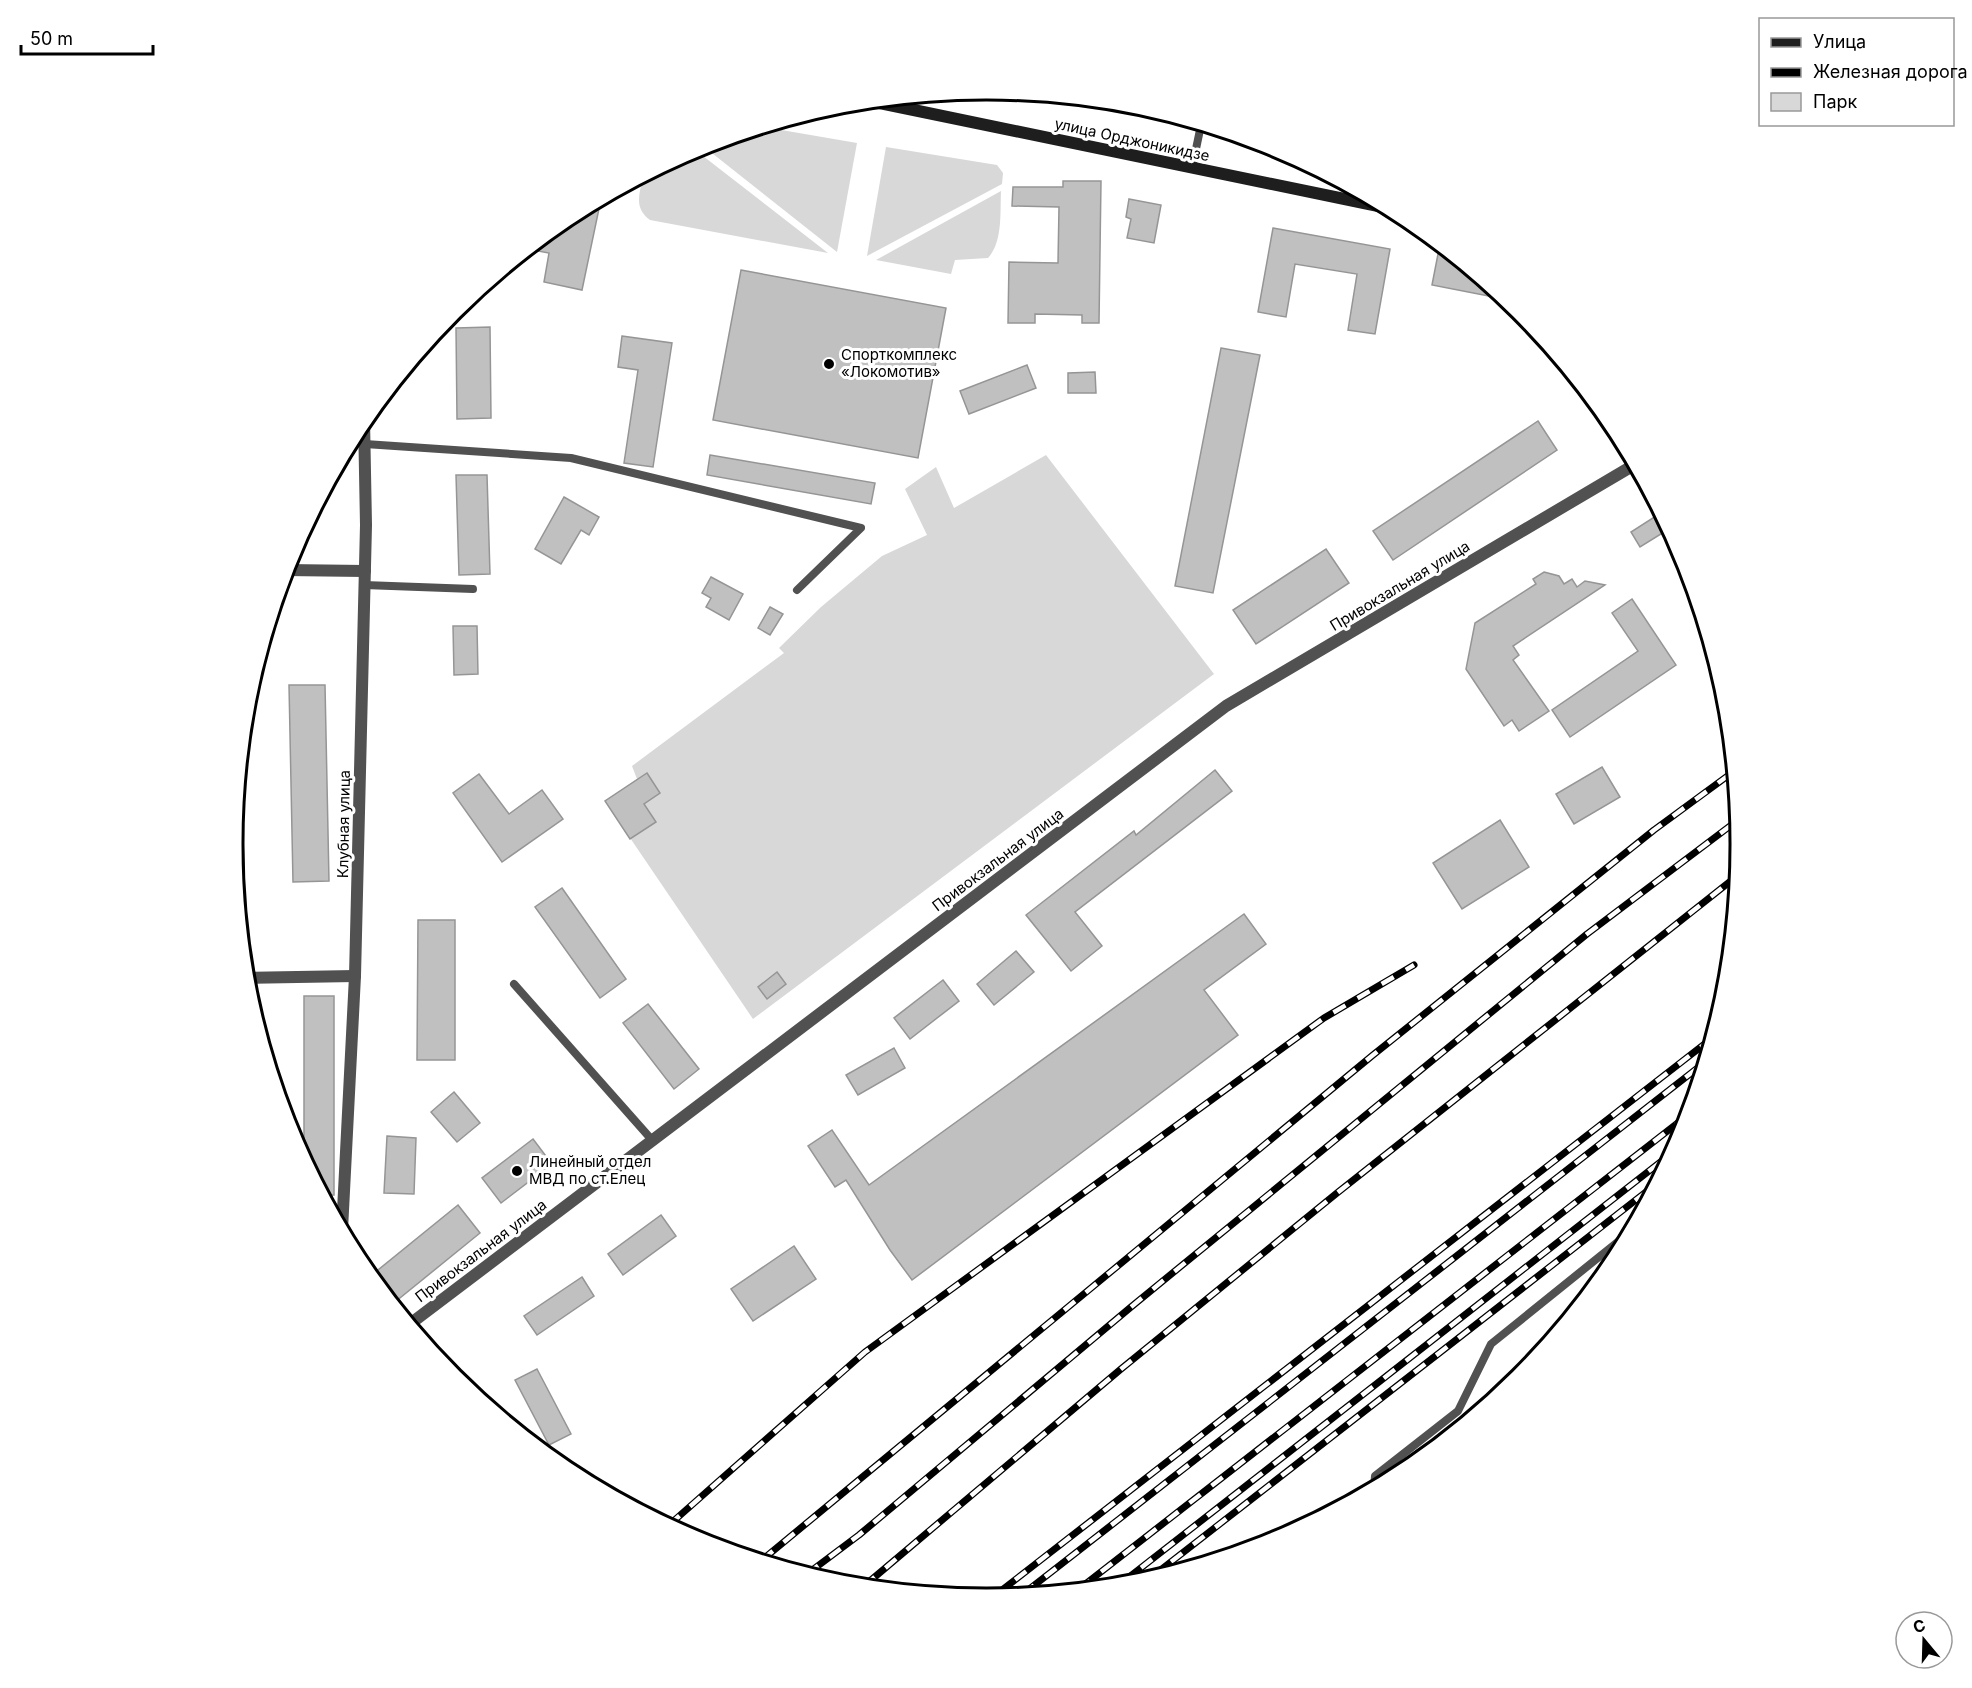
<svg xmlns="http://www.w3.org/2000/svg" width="1972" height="1688" font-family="Inter,sans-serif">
<rect width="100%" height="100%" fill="#fff"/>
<g fill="#d8d8d8">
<polygon points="764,127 857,143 837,252 703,146"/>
<polygon points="886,147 997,165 1003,173 1002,184 867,256"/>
<path d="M694,149L828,253L650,220C634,208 639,195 643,177Z"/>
<path d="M1001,191C1000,212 1003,242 988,258L955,260L951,274L876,260Z"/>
<polygon points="1046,455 1214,674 753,1019 605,801 637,779 632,766 784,653 779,648 821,607 882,556 927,535 905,489 936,467 954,508"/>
</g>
<g fill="#c0c0c0" stroke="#959595" stroke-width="1.5">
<polygon points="1063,181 1101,181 1099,323 1082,323 1082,315 1035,314 1035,323 1008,323 1009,262 1058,263 1059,207 1012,206 1013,187 1063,187"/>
<polygon points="601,199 582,290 544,282 549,253 528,249 567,217"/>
<polygon points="1129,199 1161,205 1154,243 1127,238 1131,219 1126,217"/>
<polygon points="1273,228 1390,249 1375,334 1348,330 1357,274 1295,264 1286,317 1258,312"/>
<polygon points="1438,254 1453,257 1504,299 1432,285"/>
<polygon points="741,270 946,308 918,458 713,420"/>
<polygon points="490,327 491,418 457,419 456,328"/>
<polygon points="622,336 672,343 653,467 624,463 638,370 618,367"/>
<polygon points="1221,348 1260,355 1213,593 1175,586"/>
<polygon points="1027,365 1036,388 969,414 960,391"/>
<polygon points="1095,372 1096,393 1068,393 1068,373"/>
<polygon points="1538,421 1557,450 1393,560 1373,531"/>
<polygon points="710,455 875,483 871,504 707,475"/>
<polygon points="456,475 487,475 490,574 459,575"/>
<polygon points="564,497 599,517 589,535 581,530 561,564 535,549"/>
<polygon points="1659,514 1669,529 1640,547 1631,532"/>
<polygon points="1326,549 1349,583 1256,644 1233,610"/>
<polygon points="1544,572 1559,576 1564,584 1572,579 1577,587 1585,581 1605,585 1513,646 1519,655 1513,660 1549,711 1519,731 1512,720 1504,726 1466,669 1475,623 1536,584 1533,579"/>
<polygon points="711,577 743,594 729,620 706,607 711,598 702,593"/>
<polygon points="1632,599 1676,665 1570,737 1552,710 1638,651 1612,613"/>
<polygon points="770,607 783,614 770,635 758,628"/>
<polygon points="453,626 477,626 478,674 454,675"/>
<polygon points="289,685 325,685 329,881 293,882"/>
<polygon points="1602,767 1620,797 1574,824 1556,794"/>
<polygon points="1215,770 1232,791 1075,912 1102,946 1071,971 1026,915 1134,831 1136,835"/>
<polygon points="647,773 660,793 644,804 656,822 630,839 605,801"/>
<polygon points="479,774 509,814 542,790 563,819 502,862 453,793"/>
<polygon points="1500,820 1529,867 1462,909 1433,863"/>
<polygon points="562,888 626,979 600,998 535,907"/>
<polygon points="1244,914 1266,944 1204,990 1238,1035 912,1280 890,1250 846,1180 835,1187 808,1146 832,1130 869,1185"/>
<polygon points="418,920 455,920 455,1060 417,1060"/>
<polygon points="1016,951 1034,972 994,1005 977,984"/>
<polygon points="777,972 786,984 767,999 758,987"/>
<polygon points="943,980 959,1001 910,1039 894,1018"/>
<polygon points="304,996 334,996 334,1195 323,1195 304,1159"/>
<polygon points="648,1004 699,1069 674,1089 623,1023"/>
<polygon points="894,1048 905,1068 858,1095 846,1075"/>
<polygon points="454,1092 480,1123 457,1142 431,1112"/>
<polygon points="387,1136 416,1138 414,1194 384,1193"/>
<polygon points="533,1139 552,1164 501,1203 482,1178"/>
<polygon points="458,1205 480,1233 395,1302 373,1274"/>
<polygon points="661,1215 676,1236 623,1275 608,1254"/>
<polygon points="794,1246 816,1279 753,1321 731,1289"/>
<polygon points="582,1277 594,1296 537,1335 524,1316"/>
<polygon points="537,1369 571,1434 549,1445 515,1380"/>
</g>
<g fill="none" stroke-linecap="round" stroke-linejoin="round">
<g stroke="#515151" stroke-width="8">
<polyline points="1192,168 1201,125"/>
<polyline points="365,444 571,458 861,528 797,590"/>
<polyline points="364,585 473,589"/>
<polyline points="514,984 652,1140"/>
<polyline points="1374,1488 1375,1476 1458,1411 1491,1344 1630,1232"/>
</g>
<g stroke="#515151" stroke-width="12">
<polyline points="285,570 365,571"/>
<polyline points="245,978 355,976"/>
<polyline points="342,1230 355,976 366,525 364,419"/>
<polyline points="410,1324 1226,706 1634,465"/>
</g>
<polyline stroke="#1e1e1e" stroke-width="12" points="870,101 1388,208"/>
<defs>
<g id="rail">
<polyline points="669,1525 865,1352 1324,1018 1414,965"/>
<polyline points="762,1560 1373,1055 1654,830 1733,772"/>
<polyline points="807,1574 859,1535 1131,1307 1587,934 1738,820"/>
<polyline points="1149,1579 1655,1185"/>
<polyline points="1119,1585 1672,1153"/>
<polyline points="864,1586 1121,1369 1337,1193 1737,876"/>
<polyline points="1079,1589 1688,1115"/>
<polyline points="1023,1594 1704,1063"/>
<polyline points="993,1597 1711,1039"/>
</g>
</defs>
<use href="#rail" stroke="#000" stroke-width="7"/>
<use href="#rail" stroke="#fff" stroke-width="4.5" stroke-dasharray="14" stroke-linecap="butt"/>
</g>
<g fill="#000" stroke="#fff" stroke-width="2">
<circle cx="829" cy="364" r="6"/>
<circle cx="517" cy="1171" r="6"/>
</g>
<g text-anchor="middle" stroke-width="6" stroke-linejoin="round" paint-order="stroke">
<g font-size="15" fill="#000" stroke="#fff">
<text transform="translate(1132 140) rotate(12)" y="5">улица Орджоникидзе</text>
<text transform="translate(1400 586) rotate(-31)" y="5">Привокзальная улица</text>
<text transform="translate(344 824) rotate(-89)" y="5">Клубная улица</text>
<text transform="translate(998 860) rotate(-37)" y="5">Привокзальная улица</text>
<text transform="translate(481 1251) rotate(-37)" y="5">Привокзальная улица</text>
</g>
<g font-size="15" fill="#000" stroke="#fff" text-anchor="start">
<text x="841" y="360">Спорткомплекс<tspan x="841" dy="17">«Локомотив»</tspan></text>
<text x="529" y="1167">Линейный отдел<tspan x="529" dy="17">МВД по ст.Елец</tspan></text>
</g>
</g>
<path d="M0 0H1972V1688H0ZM986 100H987A743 743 0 0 1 1730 843V845A743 743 0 0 1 987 1588H986A743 743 0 0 1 243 845V843A743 743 0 0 1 986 100Z" fill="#fff" fill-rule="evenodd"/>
<path fill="none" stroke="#000" stroke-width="3" d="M986 100H987A743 743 0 0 1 1730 843V845A743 743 0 0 1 987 1588H986A743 743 0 0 1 243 845V843A743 743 0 0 1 986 100Z"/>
<rect x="1759" y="18" width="195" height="108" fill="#ffffff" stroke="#999999" stroke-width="1.5"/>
<rect x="1771" y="38" width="30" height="9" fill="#1e1e1e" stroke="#999999" stroke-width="1.5"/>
<text x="1813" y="48" font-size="18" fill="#000000">Улица</text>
<rect x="1771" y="68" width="30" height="9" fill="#000000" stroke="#999999" stroke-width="1.5"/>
<text x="1813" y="78" font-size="18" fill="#000000">Железная дорога</text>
<rect x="1771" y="93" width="30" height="18" fill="#d8d8d8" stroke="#999999" stroke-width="1.5"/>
<text x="1813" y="108" font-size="18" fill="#000000">Парк</text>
<g transform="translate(1924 1640) rotate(341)"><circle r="28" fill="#ffffff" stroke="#999999" stroke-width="1.5"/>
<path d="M0-4.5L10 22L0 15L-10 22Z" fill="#000000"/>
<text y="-9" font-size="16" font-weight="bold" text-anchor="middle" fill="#000000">С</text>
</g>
<path d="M21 45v9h132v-9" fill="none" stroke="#000000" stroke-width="3"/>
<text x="30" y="45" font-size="18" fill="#000000" stroke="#ffffff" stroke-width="4.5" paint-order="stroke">50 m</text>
</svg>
